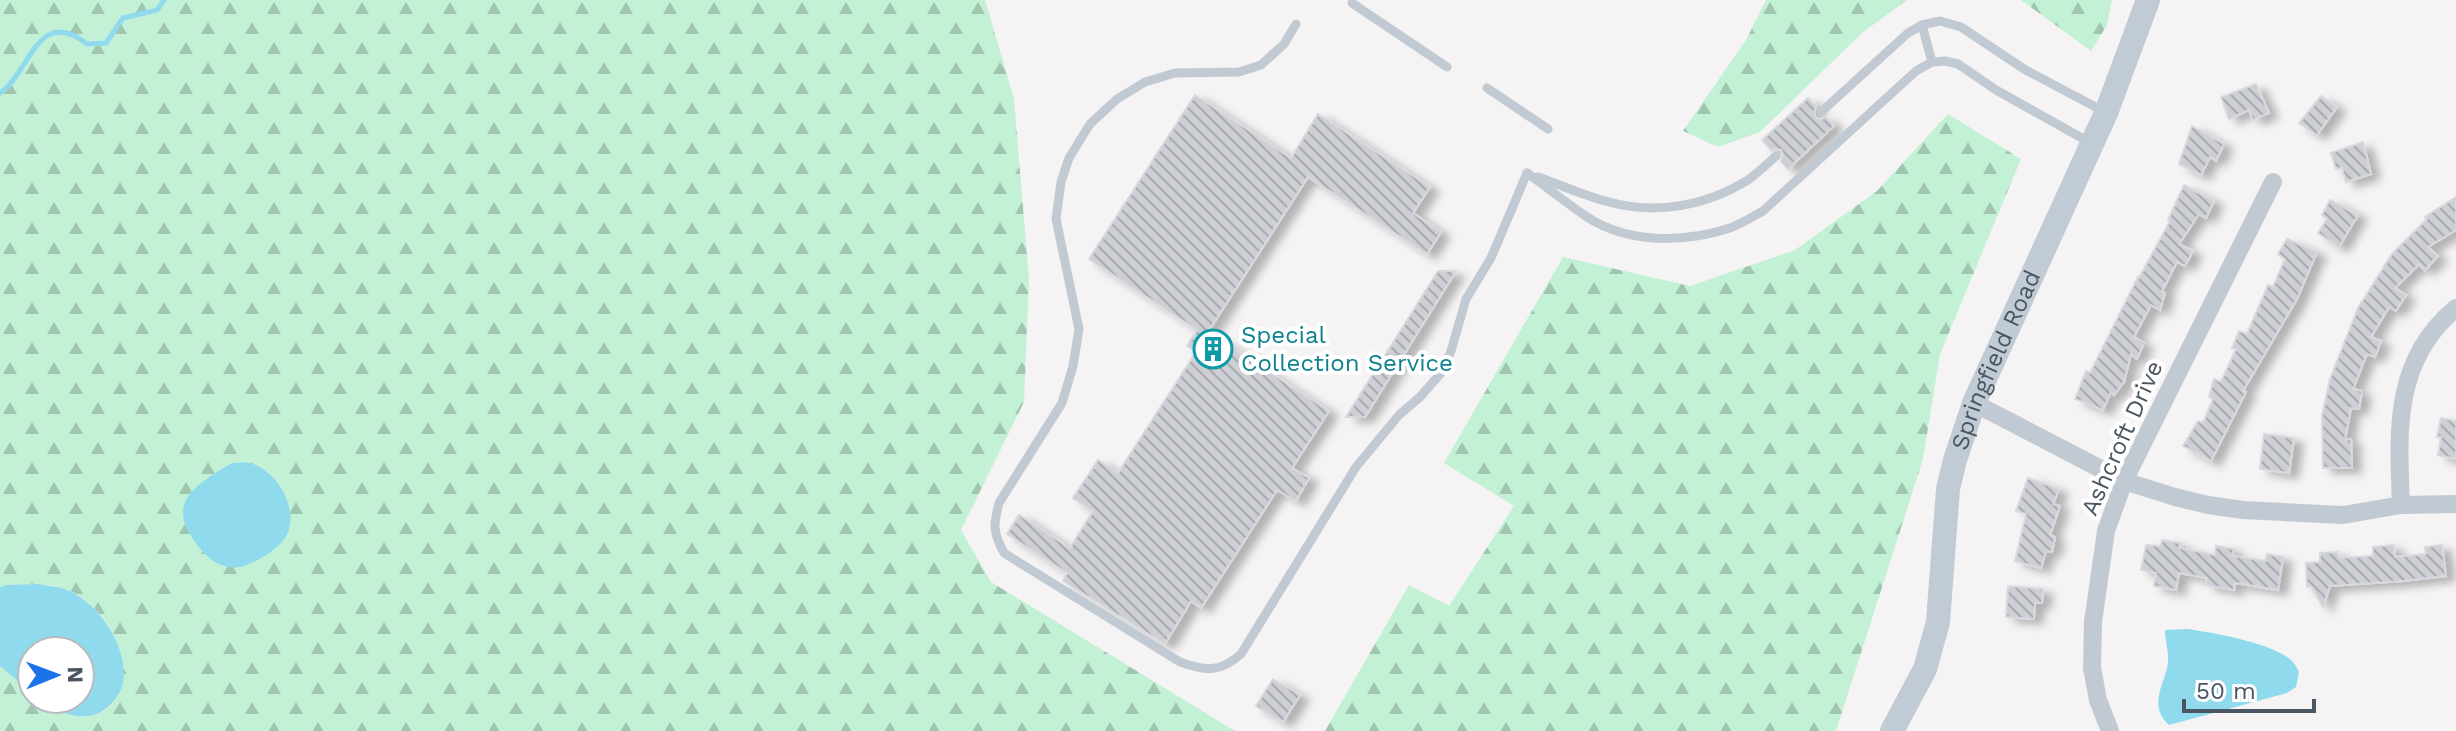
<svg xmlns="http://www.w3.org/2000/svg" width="2456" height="731" font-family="'Work Sans',sans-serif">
<defs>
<pattern id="forest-firs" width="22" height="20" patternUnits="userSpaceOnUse" patternTransform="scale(2)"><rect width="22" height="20" fill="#c3f1d5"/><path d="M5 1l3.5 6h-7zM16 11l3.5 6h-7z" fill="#a0c6b0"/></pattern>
<pattern id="building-back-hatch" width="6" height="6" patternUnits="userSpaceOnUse" patternTransform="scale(2)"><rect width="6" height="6" fill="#cdcfd5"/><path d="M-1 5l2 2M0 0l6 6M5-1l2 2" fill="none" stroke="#a8abb0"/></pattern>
<filter id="shadow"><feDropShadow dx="9" dy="5" stdDeviation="4" flood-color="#0004"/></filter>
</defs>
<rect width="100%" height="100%" fill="#f5f3f3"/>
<g fill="url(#forest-firs)">
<path d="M0,0H985L1014,99L1029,280L1024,402L961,530L991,582L1235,731H0V666L32,693V699H40L51,707L104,711C109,706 117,700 120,692C135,654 99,598 62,588C50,584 37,584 24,585C16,585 8,584 0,587Z"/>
<polygon points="1766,0 1907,0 1862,33 1760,132 1718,147 1683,131 1746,40"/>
<polygon points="2021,0 2112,0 2107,25 2091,51"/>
<polygon points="1948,114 2021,159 1940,354 1923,459 1836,731 1325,731 1409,585 1449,606 1514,506 1444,463 1563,257 1690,286 1795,250 1877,191"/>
</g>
<g fill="#90daee">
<path d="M232,463C237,463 245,462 250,463C276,470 298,506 288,532C283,547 255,564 240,567C227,569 215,564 206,555C162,508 187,489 232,463Z"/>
<path d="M40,584C48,586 57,586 65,589C97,601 125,642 124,676C123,688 119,696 111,704C90,726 61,715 40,699H80V651H32V693L0,666V587L6,585Z"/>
<path d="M2188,629C2214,633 2273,643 2292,661C2295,664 2297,668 2299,672L2296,687L2287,693L2169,725C2147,705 2165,684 2168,663C2169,653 2165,640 2165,630Z"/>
</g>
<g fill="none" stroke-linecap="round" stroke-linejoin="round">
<path stroke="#90daee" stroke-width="5" d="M0,93C31,72 37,5 87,44L106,43L123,18L157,10L164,0"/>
</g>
<g fill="url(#building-back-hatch)" stroke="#d7d9de" stroke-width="2" filter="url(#shadow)">
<polygon points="2256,84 2269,113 2253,120 2249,110 2229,119 2221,97"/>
<polygon points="1195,95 1291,158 1318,114 1430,187 1413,213 1441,232 1427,254 1308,177 1208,332 1329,411 1292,468 1309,478 1296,501 1277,490 1201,608 1191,601 1165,644 1063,581 1067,573 1007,534 1019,515 1070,548 1093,511 1073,498 1098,460 1118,473 1196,352 1187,346 1197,330 1089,259"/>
<polygon points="2321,96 2337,107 2317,135 2299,123"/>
<polygon points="1808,98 1816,106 1814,113 1816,118 1822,119 1826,117 1834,126 1788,169 1781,161 1783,155 1781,150 1775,149 1771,150 1762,140"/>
<polygon points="2192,126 2224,144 2216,161 2210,157 2201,175 2179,164"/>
<polygon points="2363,142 2371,174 2346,182 2342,168 2336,169 2331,153"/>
<polygon points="2184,185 2214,201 2206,218 2199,214 2179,244 2193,251 2185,266 2177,262 2162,291 2165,293 2160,310 2151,305 2134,337 2144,343 2137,359 2131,354 2124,382 2114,395 2111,392 2103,410 2075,399 2086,371 2090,373 2138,277 2139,278 2170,221 2168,220"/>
<polygon points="2456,197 2456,230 2428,247 2438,256 2425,270 2419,264 2395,288 2406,295 2396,311 2389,307 2371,337 2381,341 2375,357 2367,354 2353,389 2362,391 2359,409 2351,408 2345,440 2351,439 2352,468 2323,468 2322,416 2330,379 2358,308 2392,254 2427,219 2425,217"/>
<polygon points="2330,200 2358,215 2339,247 2318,233 2327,219 2322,215"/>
<polygon points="2287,239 2317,252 2297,299 2243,391 2246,392 2211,461 2183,446 2198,421 2203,423 2213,399 2209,397 2214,379 2221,382 2236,349 2232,348 2239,331 2247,334 2268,285 2273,287 2285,259 2278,254"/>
<polygon points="1438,271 1456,271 1365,417 1346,417"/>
<polygon points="2441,418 2456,421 2456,459 2438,455 2441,437 2437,437"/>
<polygon points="2264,434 2294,438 2289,473 2260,469"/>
<polygon points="2028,478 2059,489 2053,504 2060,506 2050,535 2055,537 2052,552 2046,551 2041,568 2015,561 2026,514 2016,511"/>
<polygon points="2162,540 2180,543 2179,548 2215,555 2216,546 2234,549 2232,556 2266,561 2267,554 2283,557 2278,590 2235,583 2234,590 2206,585 2207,578 2179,573 2176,590 2154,586 2156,573 2141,570 2146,545 2161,546"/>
<polygon points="2394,545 2395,557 2426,554 2425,547 2442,545 2446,576 2403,581 2330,586 2323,607 2311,586 2307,587 2306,563 2320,562 2320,553 2338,552 2339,558 2373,556 2373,547"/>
<polygon points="2008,586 2043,589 2042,603 2035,603 2034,619 2006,617"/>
<polygon points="1273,679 1300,695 1283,722 1256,706"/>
</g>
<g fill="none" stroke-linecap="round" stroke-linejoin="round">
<g stroke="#c1cad2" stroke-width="9">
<polyline points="1352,3 1447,67"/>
<path d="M1296,24L1284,44L1261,65L1239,72L1175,73L1145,82L1117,99L1090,124L1069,158L1061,182L1056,219L1079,329L1073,366L1062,403L999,503C993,526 993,532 1004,553L1180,662C1205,671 1220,673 1241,654L1356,467L1399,415L1420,397L1441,373L1451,351L1466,299L1491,258L1527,173"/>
<polyline points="1922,25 1932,62"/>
<polyline points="1487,88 1548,129"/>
<polyline points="1821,112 1908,33 1922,25 1940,21 1961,27 2024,69 2103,111"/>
<path d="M1527,173C1547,187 1566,203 1587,217C1629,244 1684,243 1730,228C1741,224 1752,217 1763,211L1916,71L1932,62L1945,61L1958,64L1996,90L2089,142"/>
<path d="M1538,177C1561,185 1585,196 1609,202C1656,215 1706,206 1748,180C1758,173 1767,164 1776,156"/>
</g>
<g stroke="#c1cad2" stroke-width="18">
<polyline points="1974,403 2124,481 2175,497 2208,505 2243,510 2343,515 2401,505 2456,504"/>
<path d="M2401,505C2398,431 2393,360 2456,308"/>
<polyline points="2110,731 2098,700 2092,668 2093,622 2106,531 2124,481 2273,182"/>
</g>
<path stroke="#c1cbd6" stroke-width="24" id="s1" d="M1892,731L1925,669L1938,622L1948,489L1955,460L1974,403L2106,113L2148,0"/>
</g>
<defs>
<symbol id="building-ring" viewBox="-11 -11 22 22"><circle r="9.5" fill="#fff" stroke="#0f9aa8" stroke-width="1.5"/><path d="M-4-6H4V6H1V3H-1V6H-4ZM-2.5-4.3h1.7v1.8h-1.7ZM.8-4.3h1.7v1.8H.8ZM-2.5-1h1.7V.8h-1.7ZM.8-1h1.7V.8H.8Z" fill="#0f9aa8"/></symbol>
</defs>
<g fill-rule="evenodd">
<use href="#building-ring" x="1191" y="327" width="44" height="44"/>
</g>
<g text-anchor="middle" stroke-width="8" stroke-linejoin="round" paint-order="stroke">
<g font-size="24" fill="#0d838f" stroke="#fff" text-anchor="start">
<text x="1241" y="343">Special<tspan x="1241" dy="28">Collection Service</tspan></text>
</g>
<g font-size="24" fill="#4a5661" stroke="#fff">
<text dy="8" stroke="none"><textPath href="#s1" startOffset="390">Springfield Road</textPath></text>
<text transform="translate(2122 438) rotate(-66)" y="8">Ashcroft Drive</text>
</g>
</g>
<g transform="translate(56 675) rotate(89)"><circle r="38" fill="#ffffff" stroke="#b7bbc0" stroke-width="2"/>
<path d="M0-6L14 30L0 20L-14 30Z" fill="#1a73e8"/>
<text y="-12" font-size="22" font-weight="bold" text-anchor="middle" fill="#4a5661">N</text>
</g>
<path d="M2184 699v12h130v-12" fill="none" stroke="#4a5661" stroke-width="4"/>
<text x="2196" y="699" font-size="24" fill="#4a5661" stroke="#ffffff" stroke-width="6" paint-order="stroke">50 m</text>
</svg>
